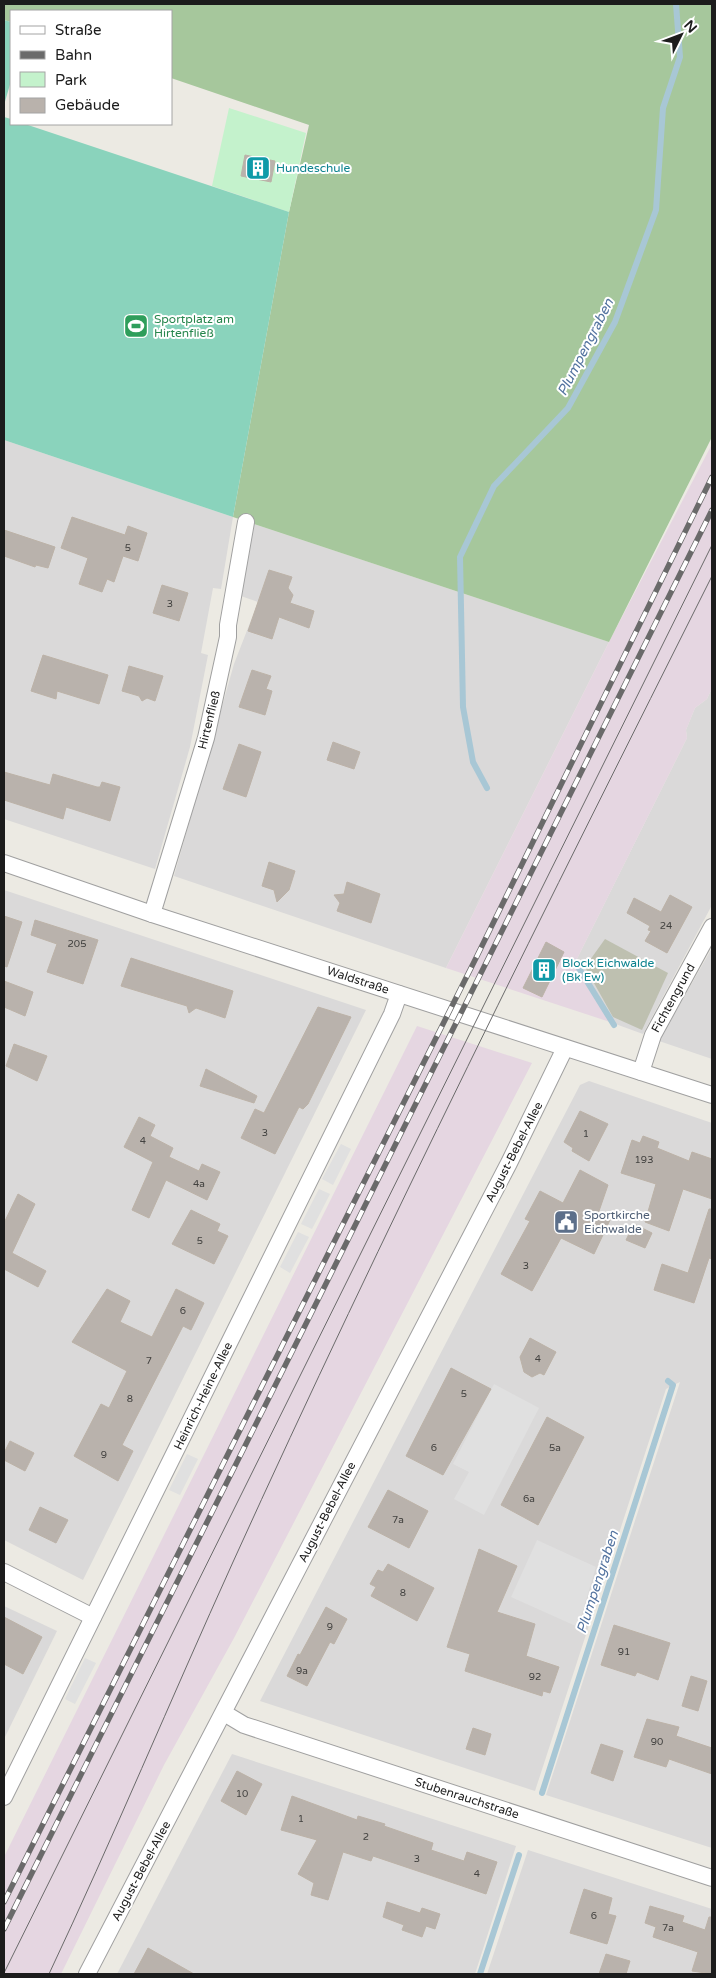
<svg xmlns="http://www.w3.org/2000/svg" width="716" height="1978" font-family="'Varela Round',sans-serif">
<rect width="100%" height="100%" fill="#eceae3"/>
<g fill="#dad9d9">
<polygon points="4,440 233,517 221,589 213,588 201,653 208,655 190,747 155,869 4,819"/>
<polygon points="251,523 609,642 446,968 174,876 234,664 258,602 238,595"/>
<polygon points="712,688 712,905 643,1034 610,1022 574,965 687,738 686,730 695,708 707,699"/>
<polygon points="4,890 366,1010 83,1580 4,1540"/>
<polygon points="712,948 712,1059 659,1041"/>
<polygon points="589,1081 712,1123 712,1848 546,1795 680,1382 666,1389 535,1791 260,1701 580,1085"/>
<polygon points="4,1606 57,1631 4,1739"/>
<polygon points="232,1754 516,1846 475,1974 117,1974"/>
<polygon points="528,1850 712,1909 712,1974 487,1974"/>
</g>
<g fill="#e5d6e1">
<polygon points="712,444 712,688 707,699 695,708 686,730 687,738 574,965 610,1022 446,968 609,642"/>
<polygon points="417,1026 532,1063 234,1638 164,1765 61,1974 4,1974 4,1857"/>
</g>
<polygon fill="#bec0b0" points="605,939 668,973 642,1030 613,1017 585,967"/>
<polygon fill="#a6c79c" points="4,4 712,4 712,437 609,642 233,517 289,212 309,125 171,78 171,11 11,11 11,22 4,20"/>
<polygon fill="#c4f2cc" points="229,108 306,133 289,212 212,186"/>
<g fill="#8ad3bc">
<polygon points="4,20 11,22 11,81 4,105"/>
<polygon points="4,117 11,119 11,124 25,124 289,212 233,517 4,440"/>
</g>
<g fill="#e0e0e0">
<polygon points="341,1144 351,1149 333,1185 322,1179"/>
<polygon points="319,1189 330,1194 312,1229 301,1224"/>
<polygon points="298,1232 309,1237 290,1273 280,1267"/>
<polygon points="494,1384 539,1408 484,1515 454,1499 469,1472 453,1464"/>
<polygon points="187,1454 198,1459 180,1495 169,1490"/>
<polygon points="537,1540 596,1567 578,1627 511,1597"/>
<polygon points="85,1658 96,1663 75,1704 65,1699"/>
</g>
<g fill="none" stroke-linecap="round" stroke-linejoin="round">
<g stroke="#a8c7d5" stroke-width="6">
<polyline points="487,788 473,762 463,707 460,557 494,486 568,408 615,322 656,210 663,108 680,57 676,4"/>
<polyline points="575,962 614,1025"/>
<polyline points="542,1793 673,1385 668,1381"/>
<polyline points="480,1974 519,1855"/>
</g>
</g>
<g fill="#b9b2ac" stroke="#bcb2a7">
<polygon points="245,155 275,161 271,182 241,176"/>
<polygon points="72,517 125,535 128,526 147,533 138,561 123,556 114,582 107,579 102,592 79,584 88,558 61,548"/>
<polygon points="4,530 55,547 48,568 36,565 35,567 4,556"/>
<polygon points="269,570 292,577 288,588 293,595 290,603 314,611 309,628 279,617 272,639 248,631"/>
<polygon points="162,585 188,593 179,621 153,613"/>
<polygon points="43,655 108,675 99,704 57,691 56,699 31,691"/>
<polygon points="129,666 163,676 155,701 147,698 142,701 139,696 122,691"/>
<polygon points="252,670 271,676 266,689 272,691 265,715 239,707"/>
<polygon points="333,742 360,752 354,769 327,760"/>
<polygon points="239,744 261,752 246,797 223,789"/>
<polygon points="4,772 50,785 53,774 97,787 100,787 102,782 120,787 110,821 66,807 63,819 4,800"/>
<polygon points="269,862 295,871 289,890 277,902 274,890 262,886"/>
<polygon points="347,882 380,894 371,923 337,911 340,903 334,895 344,894"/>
<polygon points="670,895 692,907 667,953 645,941 651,931 648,930 650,926 627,913 634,898 661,912"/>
<polygon points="4,916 22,922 7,967 4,966"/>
<polygon points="35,920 98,940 83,984 47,972 57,944 31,935"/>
<polygon points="546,942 564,952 542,997 523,988"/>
<polygon points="131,958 233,991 225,1018 196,1008 189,1013 187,1006 121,986"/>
<polygon points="4,981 33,992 25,1016 4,1007"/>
<polygon points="318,1007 351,1017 308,1104 303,1109 299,1107 275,1154 241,1138 255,1109 264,1113"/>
<polygon points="14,1044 47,1056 37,1081 6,1066"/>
<polygon points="206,1069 257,1096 254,1103 200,1086"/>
<polygon points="580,1111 608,1124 589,1161 572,1151 573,1148 564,1142"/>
<polygon points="139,1117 155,1125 150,1136 173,1148 169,1157 199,1171 202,1164 220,1172 207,1200 166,1180 149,1218 132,1210 153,1162 124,1147"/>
<polygon points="643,1136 659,1142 657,1148 689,1161 692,1152 712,1159 712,1199 683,1189 669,1231 645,1222 656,1184 621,1173 632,1140 640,1143"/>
<polygon points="580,1170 608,1185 598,1214 610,1220 594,1254 561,1238 532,1291 501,1274 530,1221 525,1219 540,1191 563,1203"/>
<polygon points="18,1194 35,1204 12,1253 46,1271 38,1287 4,1269 4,1223"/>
<polygon points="709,1209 712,1209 712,1259 709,1258 694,1303 654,1290 662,1264 688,1273"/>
<polygon points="191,1210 220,1224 217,1231 228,1236 214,1264 172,1244"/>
<polygon points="634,1224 652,1233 645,1248 626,1240"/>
<polygon points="107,1289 130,1301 120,1322 152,1337 176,1289 204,1303 191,1330 183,1326 122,1445 133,1451 118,1481 74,1456 101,1404 109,1408 127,1371 72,1342"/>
<polygon points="530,1338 556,1352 544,1375 540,1373 532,1377 524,1372 520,1357"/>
<polygon points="451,1368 491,1389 443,1475 406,1456"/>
<polygon points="547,1417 584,1437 538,1525 501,1505"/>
<polygon points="10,1441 34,1453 25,1471 4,1460 4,1453"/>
<polygon points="388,1490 428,1511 409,1548 368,1527"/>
<polygon points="40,1507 68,1520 56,1543 29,1530"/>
<polygon points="479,1549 517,1566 497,1612 535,1624 526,1656 559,1667 550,1693 543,1691 542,1696 465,1671 470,1654 447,1647"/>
<polygon points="388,1564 434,1588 417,1621 371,1596 376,1587 370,1584 378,1570 383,1572"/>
<polygon points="326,1607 347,1619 334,1644 330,1642 307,1686 287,1676 298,1654 300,1655"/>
<polygon points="4,1617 42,1637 23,1674 4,1664"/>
<polygon points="614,1625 670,1643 658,1680 637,1672 635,1676 601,1665"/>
<polygon points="691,1676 707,1681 698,1711 682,1706"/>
<polygon points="647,1719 679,1727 676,1736 712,1748 712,1774 669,1759 666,1767 634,1757"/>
<polygon points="473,1728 491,1734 485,1755 466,1749"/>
<polygon points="601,1744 623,1751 613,1781 591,1773"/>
<polygon points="237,1771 262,1784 246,1815 221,1801"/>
<polygon points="292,1796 357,1820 358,1816 385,1824 384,1826 433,1843 431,1850 464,1861 467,1852 497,1862 486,1894 373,1856 371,1861 343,1852 328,1900 311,1895 314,1883 298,1874 317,1840 281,1830"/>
<polygon points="584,1889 612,1898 608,1914 616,1916 607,1944 570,1933"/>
<polygon points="387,1902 420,1913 422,1908 440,1914 435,1929 426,1926 422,1937 402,1930 404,1925 383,1917"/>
<polygon points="650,1906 684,1916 682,1922 705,1930 709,1917 712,1917 712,1974 692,1971 698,1952 653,1937 656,1927 645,1923"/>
<polygon points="148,1948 194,1974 134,1974"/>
<polygon points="606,1954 630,1961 626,1974 599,1974"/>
</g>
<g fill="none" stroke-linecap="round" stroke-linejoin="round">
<defs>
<g id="street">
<polyline points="4,863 152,914 712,1095"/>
<polyline points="152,914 206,738 228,637 228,625 246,522"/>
<polyline points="641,1072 653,1035 712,927"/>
<polyline points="4,1572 93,1617"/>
<polyline points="224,1713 244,1725 712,1878"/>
<polyline points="4,1797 392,1014 399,994"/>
<polyline points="87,1974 509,1163 565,1048"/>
</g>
</defs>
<use href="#street" stroke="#a0a0a0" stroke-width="18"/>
<use href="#street" stroke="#fff" stroke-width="16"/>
<g stroke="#6a6a6a" stroke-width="1">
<polyline points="4,1973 712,545"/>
<path d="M49,1974C113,1838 171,1699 233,1562C384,1229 548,903 712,576"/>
</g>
<defs>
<g id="rail">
<polyline points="4,1902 477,956 712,477"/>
<polyline points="4,1929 712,510"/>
</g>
</defs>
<use href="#rail" stroke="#6a6a6a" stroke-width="5.5"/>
<use href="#rail" stroke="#fff" stroke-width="4" stroke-dasharray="11" stroke-linecap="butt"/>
</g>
<defs>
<symbol id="building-square" viewBox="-11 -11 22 22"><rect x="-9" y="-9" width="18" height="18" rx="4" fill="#0f9aa8" stroke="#fff"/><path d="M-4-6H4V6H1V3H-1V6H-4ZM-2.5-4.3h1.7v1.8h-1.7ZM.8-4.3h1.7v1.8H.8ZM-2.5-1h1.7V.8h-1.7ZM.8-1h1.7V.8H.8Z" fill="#fff"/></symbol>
<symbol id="stadium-square" viewBox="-11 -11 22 22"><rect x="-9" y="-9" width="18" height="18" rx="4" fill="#2e9e5b" stroke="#fff"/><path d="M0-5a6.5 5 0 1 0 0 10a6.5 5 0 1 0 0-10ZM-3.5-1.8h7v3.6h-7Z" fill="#fff"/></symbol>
<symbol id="civic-square" viewBox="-11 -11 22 22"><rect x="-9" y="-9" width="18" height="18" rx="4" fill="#5c6f8a" stroke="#fff"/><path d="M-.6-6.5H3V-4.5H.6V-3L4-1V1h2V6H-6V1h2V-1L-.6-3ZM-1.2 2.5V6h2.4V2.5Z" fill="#fff"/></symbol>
</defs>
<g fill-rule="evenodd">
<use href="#building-square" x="244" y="154" width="28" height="28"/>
<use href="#stadium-square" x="122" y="312" width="28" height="28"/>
<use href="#building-square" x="530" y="956" width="28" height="28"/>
<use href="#civic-square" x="552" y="1208" width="28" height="28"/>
</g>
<g text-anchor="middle" stroke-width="4" stroke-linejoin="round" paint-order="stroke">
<g font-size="10" fill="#434240">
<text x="128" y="551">5</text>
<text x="170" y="607">3</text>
<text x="666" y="929">24</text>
<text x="77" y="947">205</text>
<text x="265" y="1136">3</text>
<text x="586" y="1137">1</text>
<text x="143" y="1144">4</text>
<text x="644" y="1163">193</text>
<text x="199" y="1187">4a</text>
<text x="200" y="1244">5</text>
<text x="526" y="1269">3</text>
<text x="183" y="1314">6</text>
<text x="538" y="1362">4</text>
<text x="149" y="1364">7</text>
<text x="464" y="1397">5</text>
<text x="130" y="1402">8</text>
<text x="434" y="1451">6</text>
<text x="555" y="1451">5a</text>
<text x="104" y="1458">9</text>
<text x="529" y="1502">6a</text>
<text x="398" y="1523">7a</text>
<text x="403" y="1596">8</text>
<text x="330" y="1630">9</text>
<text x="624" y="1655">91</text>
<text x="302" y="1674">9a</text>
<text x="535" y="1680">92</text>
<text x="657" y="1745">90</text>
<text x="242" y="1797">10</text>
<text x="301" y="1822">1</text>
<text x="366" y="1840">2</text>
<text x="417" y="1862">3</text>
<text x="477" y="1877">4</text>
<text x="594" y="1919">6</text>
<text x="668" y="1931">7a</text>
</g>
<g font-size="12" fill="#0d838f" stroke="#fff" text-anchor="start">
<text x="276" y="172">Hundeschule</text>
<text x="562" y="967">Block Eichwalde<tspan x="562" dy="14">(Bk Ew)</tspan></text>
</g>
<g font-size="12" fill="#27864d" stroke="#fff" text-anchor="start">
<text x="154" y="323">Sportplatz am<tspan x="154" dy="14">Hirtenfließ</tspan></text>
</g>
<g font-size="12" fill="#1c1c1c" stroke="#fff">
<text transform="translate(209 720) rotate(-76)" y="4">Hirtenfließ</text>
<text transform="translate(358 980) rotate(18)" y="4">Waldstraße</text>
<text transform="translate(673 998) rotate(-61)" y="4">Fichtengrund</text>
<text transform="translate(514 1152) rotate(-63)" y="4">August-Bebel-Allee</text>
<text transform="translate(203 1396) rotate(-64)" y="4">Heinrich-Heine-Allee</text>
<text transform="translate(327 1512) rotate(-63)" y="4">August-Bebel-Allee</text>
<text transform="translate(467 1798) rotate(18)" y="4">Stubenrauchstraße</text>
<text transform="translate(141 1871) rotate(-62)" y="4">August-Bebel-Allee</text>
</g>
<g font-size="12" fill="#4e5e75" stroke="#fff" text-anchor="start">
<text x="584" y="1219">Sportkirche<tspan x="584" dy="14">Eichwalde</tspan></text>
</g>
<g font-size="14" font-style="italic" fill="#5474a0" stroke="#fff">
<text transform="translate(585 347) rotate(-63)" y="5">Plumpengraben</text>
<text transform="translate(597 1582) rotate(-72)" y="5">Plumpengraben</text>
</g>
</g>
<rect width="716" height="1978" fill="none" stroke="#1c1c1c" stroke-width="10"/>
<rect x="10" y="10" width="162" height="115" fill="#ffffff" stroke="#a4a4a4"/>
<rect x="20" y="26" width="25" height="8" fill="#ffffff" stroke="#a4a4a4"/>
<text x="55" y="35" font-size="15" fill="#1c1c1c">Straße</text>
<rect x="20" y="51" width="25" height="8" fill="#6a6a6a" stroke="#a4a4a4"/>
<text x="55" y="60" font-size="15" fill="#1c1c1c">Bahn</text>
<rect x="20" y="72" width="25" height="15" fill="#c4f2cc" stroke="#a4a4a4"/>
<text x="55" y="85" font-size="15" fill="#1c1c1c">Park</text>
<rect x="20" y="98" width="25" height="15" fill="#b9b2ac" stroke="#a4a4a4"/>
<text x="55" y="110" font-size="15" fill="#1c1c1c">Gebäude</text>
<g transform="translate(681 35) rotate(48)" stroke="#ffffff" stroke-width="4" paint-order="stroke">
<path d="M0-4L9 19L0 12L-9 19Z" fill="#1c1c1c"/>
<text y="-8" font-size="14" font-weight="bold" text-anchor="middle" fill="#1c1c1c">N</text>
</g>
</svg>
